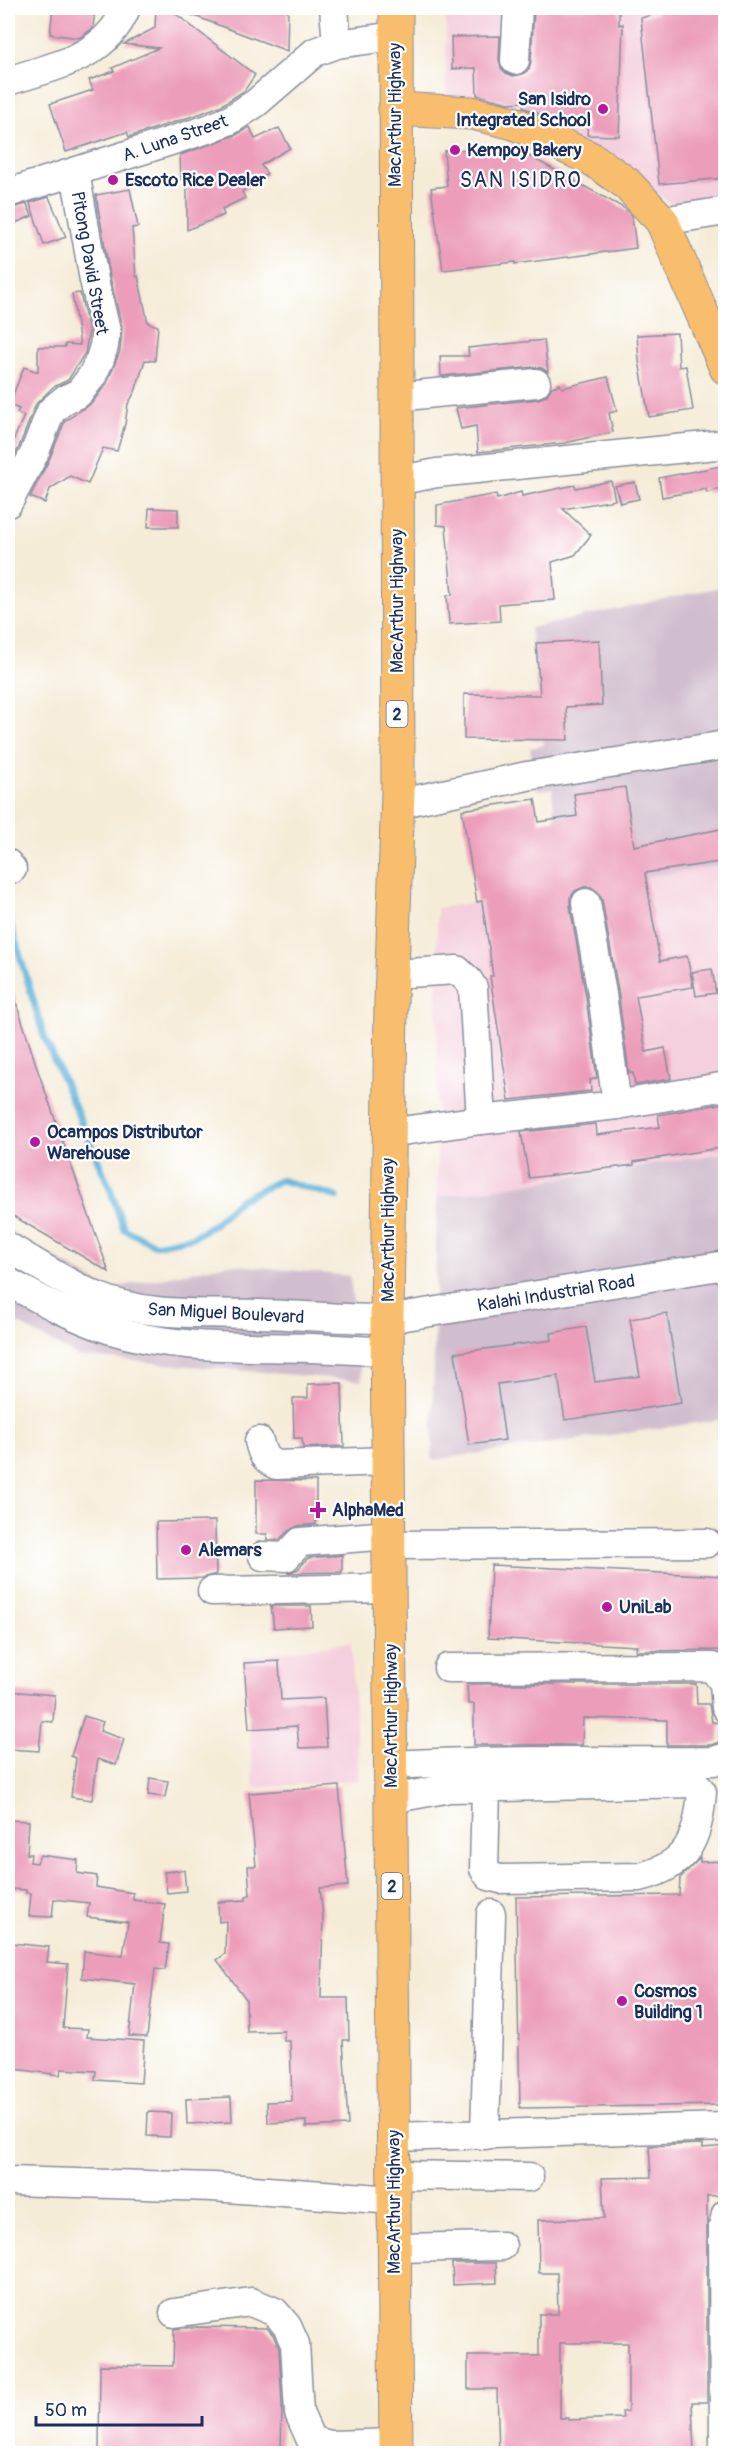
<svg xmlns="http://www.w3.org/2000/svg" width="733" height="2461" font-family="Pangolin,sans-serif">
<rect width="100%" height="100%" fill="#fff"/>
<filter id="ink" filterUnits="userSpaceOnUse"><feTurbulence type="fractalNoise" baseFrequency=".0167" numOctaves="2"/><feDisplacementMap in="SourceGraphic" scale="12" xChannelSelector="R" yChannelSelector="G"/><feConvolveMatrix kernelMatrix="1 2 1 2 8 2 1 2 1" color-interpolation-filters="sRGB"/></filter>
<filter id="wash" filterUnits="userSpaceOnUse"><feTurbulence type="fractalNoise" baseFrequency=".008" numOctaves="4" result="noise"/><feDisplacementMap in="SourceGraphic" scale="24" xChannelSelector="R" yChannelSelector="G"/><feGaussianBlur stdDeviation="1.35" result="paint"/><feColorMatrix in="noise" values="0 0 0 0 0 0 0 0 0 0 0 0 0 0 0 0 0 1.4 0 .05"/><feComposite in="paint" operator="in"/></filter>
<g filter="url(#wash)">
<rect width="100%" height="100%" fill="#f5ecd8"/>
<g fill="#f4cfdd">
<polygon points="446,8 700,8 725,72 725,201 672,205 610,156 446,99"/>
<polygon points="725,865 725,1153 437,1197 437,908"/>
<polygon points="351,1642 359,1780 254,1788 243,1657"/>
</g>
<g fill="#d0bdcd">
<polygon points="725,586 725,865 561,890 552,789 537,790 530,748 544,745 530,628"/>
<polygon points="725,1153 725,1419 432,1460 437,1197"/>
<polygon points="8,1230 108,1289 228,1264 350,1276 362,1381 76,1356 8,1318"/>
</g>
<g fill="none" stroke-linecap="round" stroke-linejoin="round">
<polyline stroke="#5bb1d8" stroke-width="7" points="8,916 44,1036 109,1186 124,1229 155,1245 193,1237 214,1224 239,1200 281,1180 337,1197"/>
</g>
<g id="blocks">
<g fill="#ec9dba" fill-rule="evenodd">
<polygon points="53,8 95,8 93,28 79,38 50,34"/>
<polygon points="156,8 168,8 255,75 244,91 222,105 202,113 129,137 127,132 66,152 50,104 93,90 89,80 114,71 112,68 159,48 124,44 155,28"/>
<polygon points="176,8 288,8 287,51 176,9"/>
<polygon points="534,8 619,8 619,25 623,24 619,136 587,135 588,122 555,121 523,107 524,102 509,103 477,95 476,68 452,69 451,37 500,36 499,59 501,68 506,73 513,76 523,74 529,69 531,61"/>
<polygon points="656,8 726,8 726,178 659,184 641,18 658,13"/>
<polygon points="250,127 255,139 279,128 290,148 261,165 267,174 242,192 245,198 222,209 224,215 187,230 187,180 181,180 180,155 236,135"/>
<polygon points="511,146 624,208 632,216 636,248 515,264 515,262 443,270 431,188 447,186 444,151"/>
<polygon points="130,189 138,227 132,228 136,276 138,276 148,323 158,326 155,361 145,360 135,392 128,404 125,424 117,451 103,448 88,484 70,476 50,489 45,503 30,497 49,460 65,421 92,403 107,383 120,351 122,327 110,277 96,195"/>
<polygon points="49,197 66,237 44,245 30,203"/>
<polygon points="27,204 32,216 8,226 8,209"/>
<polygon points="80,293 89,332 85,353 68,380 53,387 36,404 19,447 8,469 8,453 24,416 17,413 19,409 9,405 24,367 38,372 38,347 65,347 65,344 80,345 72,294"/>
<polygon points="677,333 679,367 686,366 693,410 649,417 639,361 637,335"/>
<polygon points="544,340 548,372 542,368 534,367 441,376 440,356 469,356 468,348"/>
<polygon points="608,377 617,411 609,413 613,432 565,443 478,452 476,426 461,429 456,408 538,399 546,396 552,387 560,384 562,388"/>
<polygon points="726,465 726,486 707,493 706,489 662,497 659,478"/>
<polygon points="611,481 615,500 563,509 591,535 575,555 552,562 555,600 499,604 500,621 449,624 447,596 452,595 446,526 437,525 437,505 496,494 497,499 521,492 522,496 575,485 576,488"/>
<polygon points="635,482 639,499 620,503 615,486"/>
<polygon points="149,508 178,509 178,527 148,527"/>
<polygon points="599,640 602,705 566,707 568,740 464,739 464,694 540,695 536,643"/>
<polygon points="625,787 634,846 726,828 726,861 645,873 660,961 687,956 693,987 636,996 646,1052 665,1048 671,1079 635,1085 633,1073 629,1073 618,991 602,900 598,892 591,887 584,887 575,891 570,898 570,906 586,997 597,1078 590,1080 591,1091 509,1100 490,976 493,976 482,901 477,902 462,810 535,799 539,822 577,816 574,794"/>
<polygon points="712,969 716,993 696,996 692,972"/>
<polygon points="11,986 38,1071 109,1272 8,1213 8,987"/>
<polygon points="726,1103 726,1147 634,1162 634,1165 529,1178 521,1132 596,1124 597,1135 660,1127 658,1115"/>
<polygon points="667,1313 681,1403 565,1420 558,1376 497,1384 505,1440 469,1445 455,1353 552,1340 551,1333 586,1327 595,1382 640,1376 630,1319"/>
<polygon points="342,1383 344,1446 303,1448 302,1438 294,1438 293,1398 308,1398 308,1384"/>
<polygon points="256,1480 316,1481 316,1524 298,1526 288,1531 279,1540 267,1540 267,1534 256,1534"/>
<polygon points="215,1521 216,1574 202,1578 157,1579 156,1522"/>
<polygon points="342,1555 342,1572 287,1573 298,1569 308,1558"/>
<polygon points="491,1565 726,1576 726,1650 636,1651 637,1646 488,1638"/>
<polygon points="271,1606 311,1606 312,1626 274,1628"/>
<polygon points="279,1661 281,1700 324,1698 327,1747 299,1748 297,1726 249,1729 244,1663"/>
<polygon points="467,1684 696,1684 697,1704 709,1704 712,1722 720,1723 719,1742 711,1745 667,1745 667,1720 583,1718 582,1745 474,1745 474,1704 468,1704"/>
<polygon points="8,1691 55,1695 53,1722 42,1721 39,1751 8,1749"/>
<polygon points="84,1716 103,1722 100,1731 124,1739 116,1765 98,1759 92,1800 71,1797 76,1758 71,1756"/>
<polygon points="150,1778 168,1781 165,1797 148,1795"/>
<polygon points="339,1786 348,1886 320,1888 323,1917 321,1998 348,1998 349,2040 343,2040 348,2125 306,2127 306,2121 268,2123 267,2102 292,2101 290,2041 284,2041 284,2031 247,2032 246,1999 217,1960 225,1954 226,1921 219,1922 218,1902 246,1900 246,1896 250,1895 248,1866 256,1866 249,1793"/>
<polygon points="9,1820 29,1821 27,1854 31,1854 30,1862 37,1863 40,1855 78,1860 77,1873 97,1876 96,1887 133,1893 133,1900 165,1904 160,1943 169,1944 165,1970 155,1969 147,2037 129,2036 135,1984 82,1978 84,1951 123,1956 128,1922 87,1917 89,1903 54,1899 52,1917 29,1916 31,1893 26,1893 26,1890 8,1889"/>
<polygon points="700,1858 700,1862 726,1861 726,2105 520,2108 516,1897 679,1895 680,1878"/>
<polygon points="184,1870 186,1891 167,1893 164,1872"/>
<polygon points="11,1943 49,1947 47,1962 68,1964 63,2028 88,2029 87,2037 144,2041 141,2083 95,2080 96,2071 61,2069 60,2075 8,2068 8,1948 11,1948"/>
<polygon points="231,2097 232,2122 187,2124 186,2099"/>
<polygon points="148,2112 171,2113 170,2137 147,2136"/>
<path d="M703,2144V2148L726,2146V2195L707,2196V2402H692L694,2454H499L497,2389H468V2356H539V2314H558L557,2273H539L538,2220L604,2218L602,2178L651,2177L649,2146ZM560,2343H628V2411L622,2412L623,2418L569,2420V2418H560Z"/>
<polygon points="452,2263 496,2263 497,2283 453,2285"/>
<polygon points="196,2327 267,2328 273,2335 279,2348 282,2405 281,2454 99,2454 100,2365 173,2366 174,2329"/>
</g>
</g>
</g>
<g filter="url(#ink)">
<use href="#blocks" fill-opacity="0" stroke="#888e9b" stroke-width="1.5"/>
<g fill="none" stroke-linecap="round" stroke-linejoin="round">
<defs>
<g id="minor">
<polyline points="334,8 337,44"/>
<polyline points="515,60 518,8"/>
<path d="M8,81C54,66 106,58 126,8"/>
<polyline points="8,193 208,129 230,120 256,103 315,52 337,44 395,36"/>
<polyline points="662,221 726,211"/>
<polyline points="396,397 536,383"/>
<polyline points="396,481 437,473 726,444"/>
<polyline points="8,503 34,454 51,411 64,400 79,393 92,376 100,359 104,346 106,331 94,280 75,172"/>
<polyline points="397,804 527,776 726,745"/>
<polyline points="8,864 12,869"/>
<polyline points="586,903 602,994 617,1105"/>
<polyline points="392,974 457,970 468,980 473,988 481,1120"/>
<polyline points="388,1133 481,1120 617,1105 726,1086"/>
<path d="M8,1247C36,1263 65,1283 96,1296C147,1318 205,1312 259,1314C302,1315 344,1319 387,1319L726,1265"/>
<path d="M8,1282C41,1300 74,1318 111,1330C176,1350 243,1346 310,1348C336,1349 362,1350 388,1352"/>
<path d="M259,1441C262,1454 264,1459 276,1465L389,1461"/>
<polyline points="390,1545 707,1543"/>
<polyline points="263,1556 286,1557 300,1542 390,1535"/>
<polyline points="212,1591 390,1588"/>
<polyline points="448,1668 712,1667 724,1683 726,1708"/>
<path d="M391,1765C499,1759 607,1762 714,1761L726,1757"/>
<path d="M391,1799L450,1788L695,1783L702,1792C698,1839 688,1865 640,1877L500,1879L489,1876L484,1869L486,1788"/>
<polyline points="485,2135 491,1914"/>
<polyline points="394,2137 726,2127"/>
<polyline points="394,2175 529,2177"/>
<polyline points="8,2181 213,2187 394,2200"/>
<polyline points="394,2248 502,2246"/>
<polyline points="174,2313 251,2302 275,2312 287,2326 295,2344 299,2413 311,2440 330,2445 396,2443"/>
<polyline points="724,2454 723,2227 726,2214"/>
</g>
<polyline id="major" points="395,109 472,113 514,123 592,159 626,183 662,221 726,368"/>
<polyline id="highway" points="396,2454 387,1319 391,1001 398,792 396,8"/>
</defs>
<use href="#minor" stroke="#888e9b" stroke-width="31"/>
<use href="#major" stroke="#888e9b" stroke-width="35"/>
<use href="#highway" stroke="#888e9b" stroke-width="35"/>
<use href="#minor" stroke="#fff" stroke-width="28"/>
<use href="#major" stroke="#f9be6d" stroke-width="33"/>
<use href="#highway" stroke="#f9be6d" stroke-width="33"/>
</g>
</g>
<g fill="#b5179e" stroke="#fff" stroke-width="2">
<circle cx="603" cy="109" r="6"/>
<circle cx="455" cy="150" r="6"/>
<circle cx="113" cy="180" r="6"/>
<circle cx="35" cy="1142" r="6"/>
<path d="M315 1501h6v6h6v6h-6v6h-6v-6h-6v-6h6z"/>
<circle cx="186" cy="1550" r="6"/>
<circle cx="607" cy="1607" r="6"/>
<circle cx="622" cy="2001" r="6"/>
</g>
<g text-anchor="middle" stroke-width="4.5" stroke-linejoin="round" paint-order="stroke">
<g fill="#fff" stroke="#5f6d8e" stroke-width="1.5">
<rect x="386.5" y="701" width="21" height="26" rx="4.5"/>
<rect x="381.5" y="1873" width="21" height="26" rx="4.5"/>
</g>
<g font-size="16" font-weight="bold" fill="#1b2f5e">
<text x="397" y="720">2</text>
<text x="392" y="1892">2</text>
</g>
<g font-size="18" font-weight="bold" fill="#1b2f5e" stroke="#fff" text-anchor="start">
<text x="591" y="105" text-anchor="end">San Isidro<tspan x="591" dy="21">Integrated School</tspan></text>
<text x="467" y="156">Kempoy Bakery</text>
<text x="125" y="186">Escoto Rice Dealer</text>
<text x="47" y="1138">Ocampos Distributor<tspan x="47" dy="21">Warehouse</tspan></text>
<text x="332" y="1516">AlphaMed</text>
<text x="198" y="1556">Alemars</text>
<text x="619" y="1613">UniLab</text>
<text x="634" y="1997">Cosmos<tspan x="634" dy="21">Building 1</tspan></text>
</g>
<g font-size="18" fill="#1b2f5e" stroke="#fff">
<text transform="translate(395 115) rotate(-90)" y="6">MacArthur Highway</text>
<text transform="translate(175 138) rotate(-19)" y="6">A. Luna Street</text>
<text transform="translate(90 263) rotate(80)" y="6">Pitong David Street</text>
<text transform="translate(397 601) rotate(-90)" y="6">MacArthur Highway</text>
<text transform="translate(388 1230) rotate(-90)" y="6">MacArthur Highway</text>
<text transform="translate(556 1293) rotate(-9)" y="6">Kalahi Industrial Road</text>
<text transform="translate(226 1313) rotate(3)" y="6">San Miguel Boulevard</text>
<text transform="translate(391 1716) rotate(-90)" y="6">MacArthur Highway</text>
<text transform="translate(394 2202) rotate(-90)" y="6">MacArthur Highway</text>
</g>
<g font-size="21" letter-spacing="1.5" fill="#1b2f5e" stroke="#fff">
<text x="521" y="187">SAN ISIDRO</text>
</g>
</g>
<rect width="733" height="2461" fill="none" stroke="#fff" stroke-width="30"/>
<path d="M36 2416v9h166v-9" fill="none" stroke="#1b2f5e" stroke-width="3"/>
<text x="45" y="2416" font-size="18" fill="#1b2f5e" stroke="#ffffff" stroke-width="4.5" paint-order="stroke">50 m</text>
</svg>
